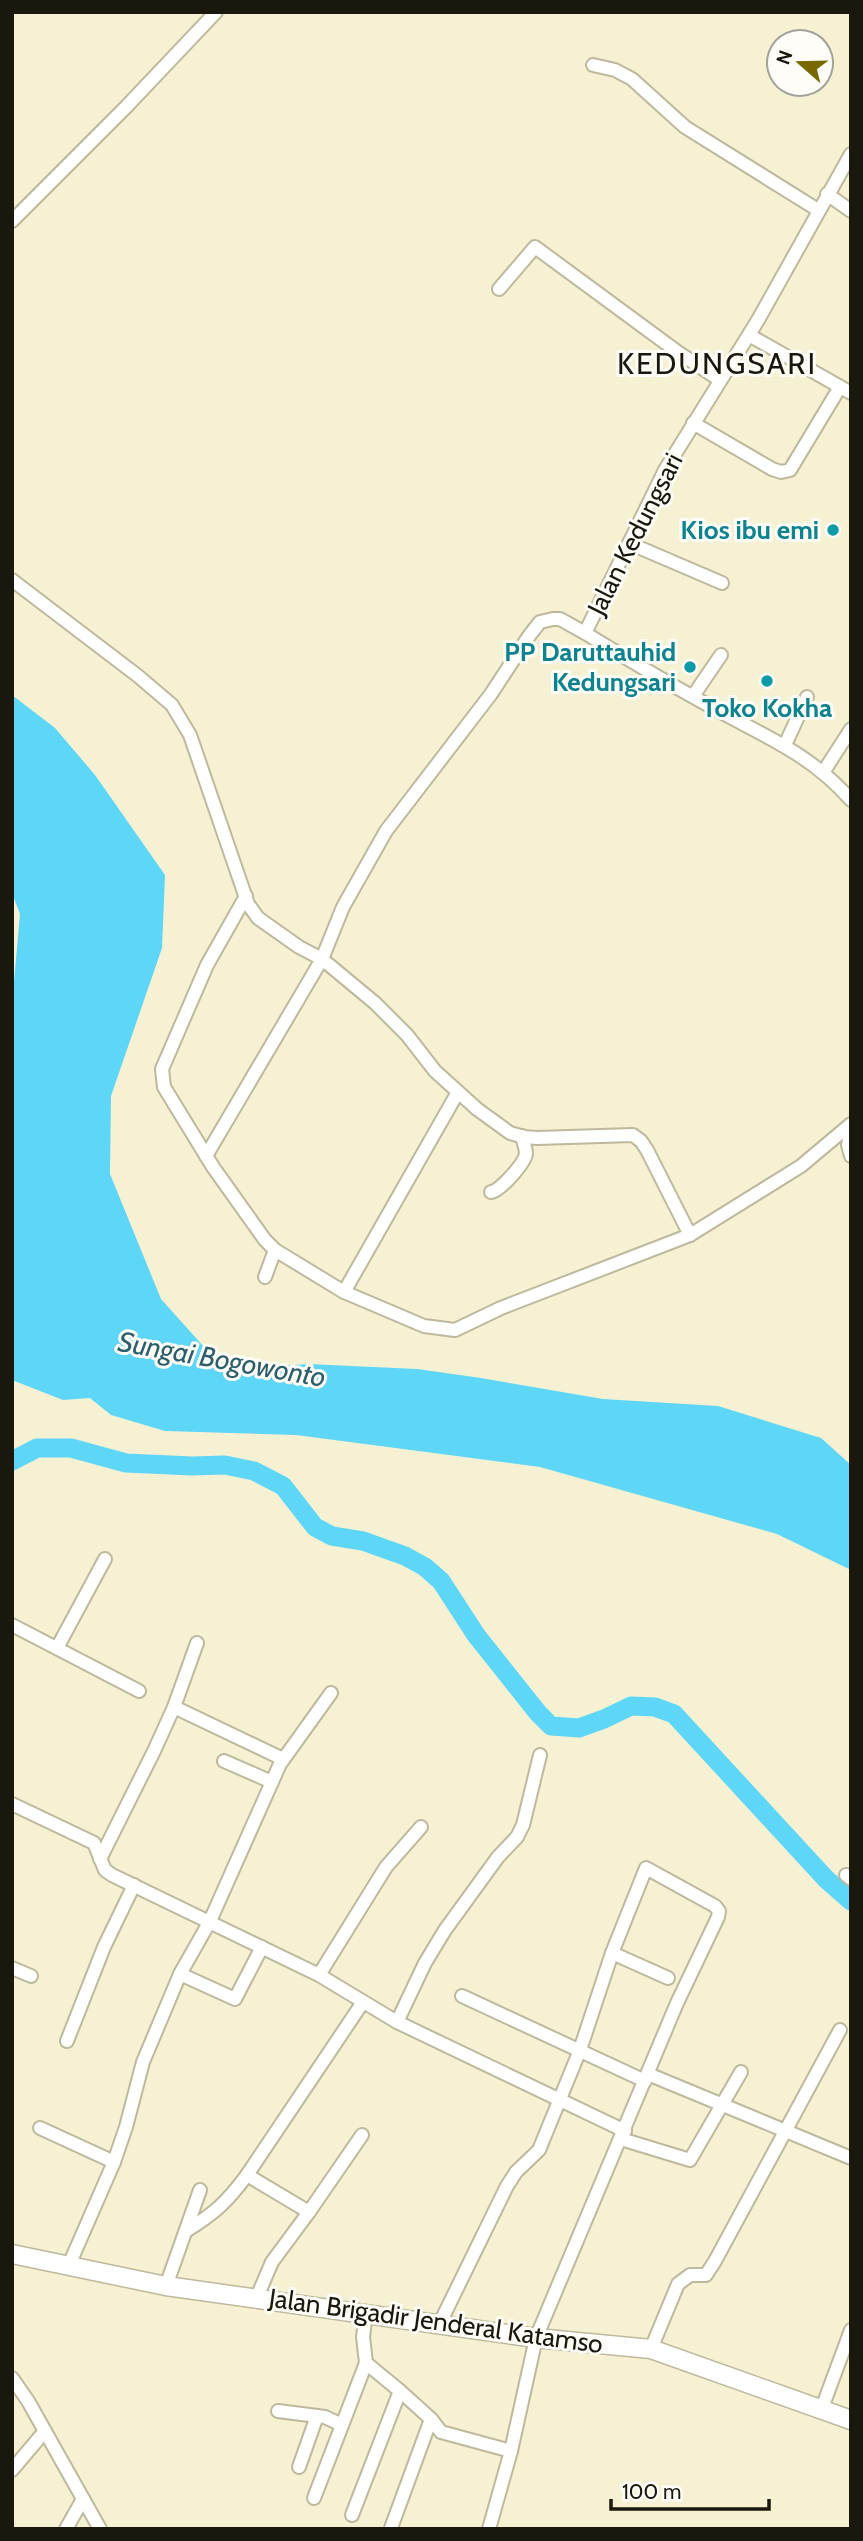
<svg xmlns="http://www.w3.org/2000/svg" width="863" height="2541" font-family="Cabin,sans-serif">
<rect width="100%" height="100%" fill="#f7f1d3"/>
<polygon fill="#5ed6f7" points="12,695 55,728 95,775 165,875 162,948 111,1096 110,1174 161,1299 204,1347 229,1370 308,1364 417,1369 481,1378 603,1399 718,1406 821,1438 851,1465 851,1570 777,1534 540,1467 296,1435 165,1431 111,1415 90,1398 63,1400 12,1380 12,1004 20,914 12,893"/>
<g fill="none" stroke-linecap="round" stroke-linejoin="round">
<polyline stroke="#5ed6f7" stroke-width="19" points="12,1461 37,1448 71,1448 126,1463 192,1466 225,1465 254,1471 283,1486 315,1527 332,1536 363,1541 405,1556 425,1567 441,1581 476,1635 538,1713 551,1726 579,1728 604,1719 631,1706 655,1707 674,1714 826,1879 851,1901"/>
<defs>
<g id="street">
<polyline points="593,65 615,70 632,79 685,127 818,210"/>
<polyline points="827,194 851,211"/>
<polyline points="12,221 126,107 216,12"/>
<polyline points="499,289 535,247 679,353 720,380"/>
<polyline points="749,335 851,393"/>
<polyline points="693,423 772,469 781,472 790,470 840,387"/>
<polyline points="631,544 722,583"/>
<polyline points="12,580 138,676 172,705 190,735 248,904 258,918 299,947 322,959 375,1003 407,1035 435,1071 477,1109 510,1133 524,1137 537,1138 633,1135 641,1141 647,1150 690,1235 801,1166 851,1124"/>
<path d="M585,633C629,660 674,687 719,711C770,739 811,755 851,800"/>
<polyline points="693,696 721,655"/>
<polyline points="785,745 807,697"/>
<polyline points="824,771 851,729"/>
<polyline points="246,896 207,965 162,1069 164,1087 213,1167 265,1240 275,1250 344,1292 424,1326 455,1330 501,1308 690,1235"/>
<polyline points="851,1130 848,1145 851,1156"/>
<polyline points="206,1156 322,959 343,907 386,831 491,694 529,636 540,622 553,619 560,619 585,633 665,470 758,320 851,154"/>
<path d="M491,1192C500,1191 524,1164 526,1154C526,1148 523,1141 522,1136"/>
<polyline points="265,1277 275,1250"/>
<polyline points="344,1292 458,1092"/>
<polyline points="12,1625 139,1691"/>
<polyline points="57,1648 105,1559"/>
<polyline points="174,1707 283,1759"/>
<polyline points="224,1761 272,1782"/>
<polyline points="12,1804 94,1843 105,1870 112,1875 319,1975 397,2022 625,2131"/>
<polyline points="100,1859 154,1751 174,1707 197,1643"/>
<polyline points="846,1875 851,1879"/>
<polyline points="612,1953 668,1978"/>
<polyline points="12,1968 31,1976"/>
<polyline points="180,1974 235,1999 262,1947"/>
<polyline points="319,1975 386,1867 421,1827"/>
<polyline points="462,1996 645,2081"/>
<polyline points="397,2022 425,1963 445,1930 498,1857 517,1837 523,1825 540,1755"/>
<polyline points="67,2041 104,1947 134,1885"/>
<polyline points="648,2074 851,2158"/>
<polyline points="40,2128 114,2162"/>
<polyline points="621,2139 690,2160 741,2072"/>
<polyline points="309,2212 247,2175 363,2002"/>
<path d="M186,2231C215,2213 227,2202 247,2175"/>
<polyline points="69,2265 114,2162 126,2127 143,2062 180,1974 210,1921 280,1764 331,1693"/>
<polyline points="166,2286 200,2190"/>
<polyline points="257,2297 272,2262 309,2212 362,2135"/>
<polyline points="366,2313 363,2337 366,2363 400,2391 431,2419 441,2432 511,2451"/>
<polyline points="440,2323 507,2186 516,2172 539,2150 580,2050 612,1953 646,1868 715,1906 719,1911 718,1917 677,2003 536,2338 511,2451 489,2529"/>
<polyline points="651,2349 678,2284 690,2275 706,2275 715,2261 840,2030"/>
<polyline points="12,2378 28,2401 100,2529"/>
<polyline points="822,2408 851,2330"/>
<polyline points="278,2411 325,2417 342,2425"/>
<polyline points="299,2467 317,2416"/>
<polyline points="12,2470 45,2431"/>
<polyline points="314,2498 366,2363"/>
<polyline points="352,2515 400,2391"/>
<polyline points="391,2528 431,2419"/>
<polyline points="66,2529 83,2499"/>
</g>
<polyline id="secondary" points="12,2254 166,2286 536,2338 651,2349 851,2420"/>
</defs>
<use href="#street" stroke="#beb89c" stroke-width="16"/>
<use href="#secondary" stroke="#beb89c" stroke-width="21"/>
<use href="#street" stroke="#fff" stroke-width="12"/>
<use href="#secondary" stroke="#fff" stroke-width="18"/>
</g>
<g fill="#0f9aa8" stroke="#fefdf7" stroke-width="2.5">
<circle cx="833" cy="530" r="7"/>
<circle cx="690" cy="667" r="7"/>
<circle cx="767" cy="681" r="7"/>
</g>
<g text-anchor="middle" stroke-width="6" stroke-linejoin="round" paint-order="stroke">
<g font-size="26" font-weight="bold" fill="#0d838f" stroke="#fefdf7" text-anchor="end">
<text x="819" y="539">Kios ibu emi</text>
<text x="676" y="661">PP Daruttauhid<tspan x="676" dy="30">Kedungsari</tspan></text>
<text x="767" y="717" text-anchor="middle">Toko Kokha</text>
</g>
<g font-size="26" fill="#1a180d" stroke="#fefdf7">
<text transform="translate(635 534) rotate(-63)" y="9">Jalan Kedungsari</text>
<text transform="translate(436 2321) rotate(8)" y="9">Jalan Brigadir Jenderal Katamso</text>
</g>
<g font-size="28" font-style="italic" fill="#2c5e6c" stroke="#fefdf7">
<text transform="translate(222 1359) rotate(10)" y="10">Sungai Bogowonto</text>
</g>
<g font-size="30" letter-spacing="2" fill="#1a180d" stroke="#fefdf7">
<text x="717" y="374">KEDUNGSARI</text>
</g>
</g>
<rect width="863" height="2541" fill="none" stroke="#1a180d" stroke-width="28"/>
<g transform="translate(800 63) rotate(290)"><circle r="33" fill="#fefdf7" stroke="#a3a199" stroke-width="2"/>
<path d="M0-5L12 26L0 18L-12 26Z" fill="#776800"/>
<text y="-10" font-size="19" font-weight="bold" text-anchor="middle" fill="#1a180d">N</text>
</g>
<path d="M611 2499v10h158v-10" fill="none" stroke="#1a180d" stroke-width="3.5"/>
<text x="622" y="2499" font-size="21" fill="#1a180d" stroke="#fefdf7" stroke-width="5" paint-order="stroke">100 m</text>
</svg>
